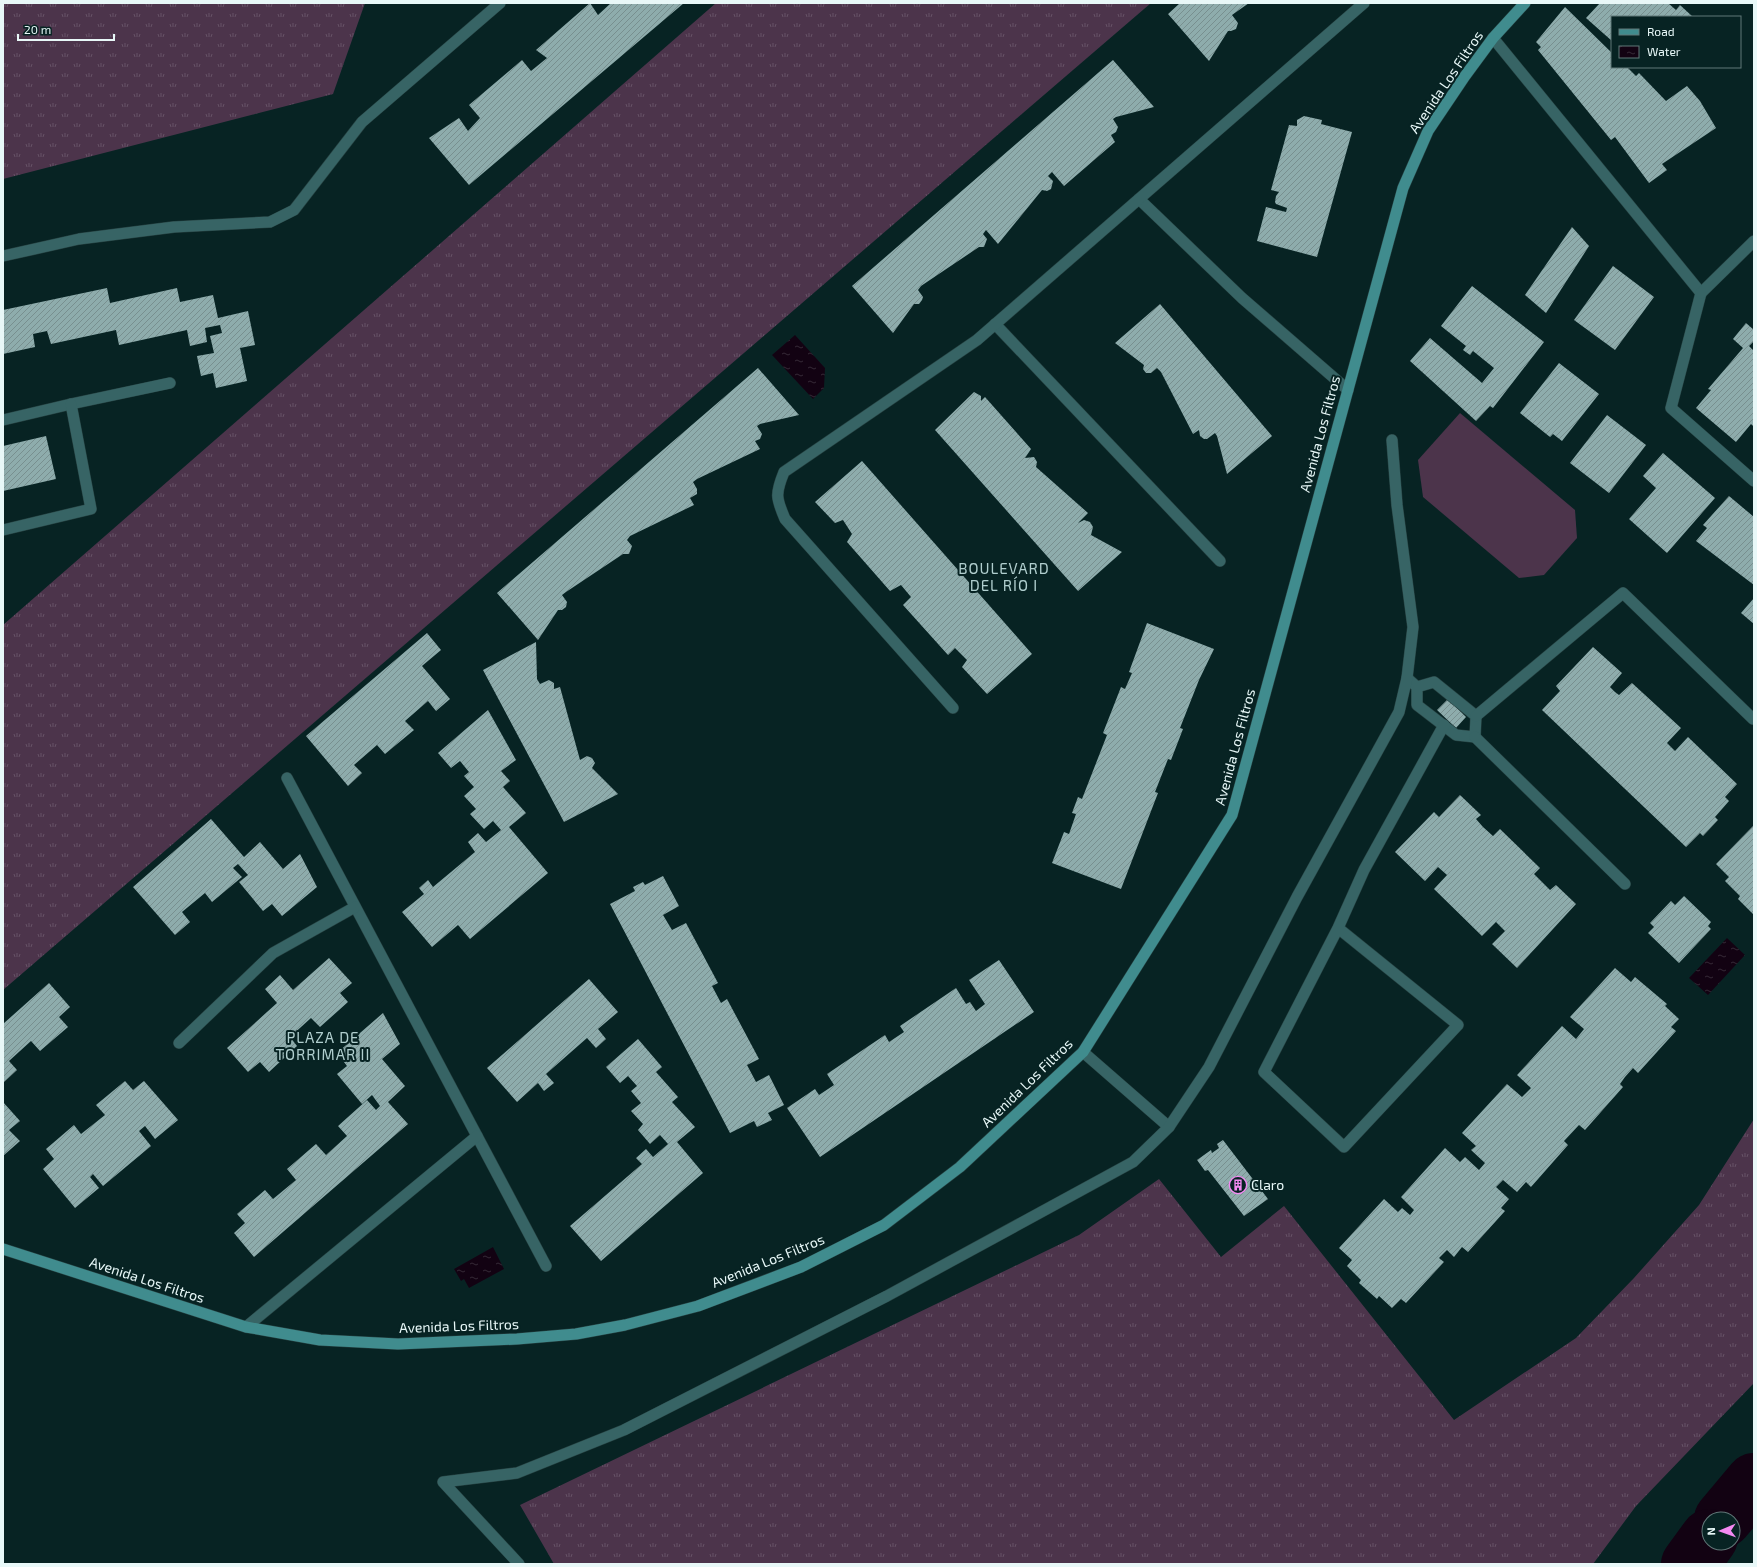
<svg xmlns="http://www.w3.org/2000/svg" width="1757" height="1567" font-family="'Exo 2',sans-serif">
<defs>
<pattern id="grass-tufts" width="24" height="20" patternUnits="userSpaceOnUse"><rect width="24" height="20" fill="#4c344b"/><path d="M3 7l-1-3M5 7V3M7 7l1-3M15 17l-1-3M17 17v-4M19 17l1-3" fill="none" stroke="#665266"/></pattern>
<pattern id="water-ripples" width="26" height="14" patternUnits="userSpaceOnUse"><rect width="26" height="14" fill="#120212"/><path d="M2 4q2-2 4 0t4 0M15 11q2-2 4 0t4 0" fill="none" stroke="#342835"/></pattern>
<pattern id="building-hatch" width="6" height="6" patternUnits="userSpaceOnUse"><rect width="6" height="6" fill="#8eacac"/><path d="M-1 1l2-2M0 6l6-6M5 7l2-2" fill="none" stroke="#788f8f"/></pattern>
</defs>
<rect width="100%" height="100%" fill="#072323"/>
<g fill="url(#grass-tufts)">
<polygon points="3,3 365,3 333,94 3,179"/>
<polygon points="716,3 1151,3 3,990 3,625"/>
<polygon points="1754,1119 1754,1383 1636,1506 1593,1564 554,1564 520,1505 1079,1235 1159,1179 1221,1257 1284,1206 1454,1420 1576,1338 1634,1278 1699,1205"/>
</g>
<polygon fill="#4c344b" points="1460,413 1575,510 1577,538 1544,575 1519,578 1423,497 1418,460"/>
<g fill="url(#water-ripples)">
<polygon points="795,335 825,368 824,388 813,399 772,355"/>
<polygon points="1727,938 1745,955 1708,995 1689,978"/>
<polygon points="493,1247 504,1269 469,1288 464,1279 461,1281 454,1269"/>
</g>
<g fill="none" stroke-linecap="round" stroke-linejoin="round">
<g stroke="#120212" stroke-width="58">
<polyline points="1723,1519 1754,1482"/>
<polyline points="1690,1564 1709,1538"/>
</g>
</g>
<g fill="url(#building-hatch)">
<polygon points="590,3 598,15 611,3 684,3 469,185 429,138 459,118 468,131 480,118 469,105 522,60 531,71 547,58 536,50"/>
<polygon points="1180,3 1249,3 1232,15 1238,23 1236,29 1231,31 1228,31 1209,61 1168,14"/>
<polygon points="1600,3 1668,3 1676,10 1680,5 1693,17 1612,17 1612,41 1586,18"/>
<polygon points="1565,7 1612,53 1612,67 1627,67 1636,76 1639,73 1666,101 1687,86 1700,101 1716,128 1662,164 1667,170 1649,183 1615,137 1611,140 1538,50 1541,47 1536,42"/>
<polygon points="1113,60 1154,107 1116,117 1113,119 1118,127 1116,132 1111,135 1115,142 1064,186 1052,172 1048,176 1053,181 1051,189 1047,191 1042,190 998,244 986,230 983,234 987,239 984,247 979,247 921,286 918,290 923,297 922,300 919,304 914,304 893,333 852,286"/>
<polygon points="1304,116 1322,120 1321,124 1352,132 1317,257 1257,241 1266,207 1286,212 1287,208 1276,204 1275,202 1276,196 1279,192 1271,190 1289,125 1297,126 1297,120"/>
<polygon points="1572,227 1589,246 1546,313 1525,295"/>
<polygon points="1613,266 1654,297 1615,350 1574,320"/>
<polygon points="1472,286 1544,342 1493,408 1490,406 1476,421 1410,361 1430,338 1482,383 1494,368 1473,351 1470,355 1463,350 1466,346 1441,326"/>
<polygon points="107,288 110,303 177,288 180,302 213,295 218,318 248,311 255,345 240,348 247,381 216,388 213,373 201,376 197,356 214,353 210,336 222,333 220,325 205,328 207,342 190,346 187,330 119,345 116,330 51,344 47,331 33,334 35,347 3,354 3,310"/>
<polygon points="1160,304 1272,436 1227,474 1217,436 1215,433 1207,439 1204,439 1200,436 1199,430 1193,434 1161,372 1157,368 1151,373 1146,373 1143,369 1144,365 1115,343"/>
<polygon points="1746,323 1754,330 1754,341 1749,346 1754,351 1754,424 1753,426 1751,424 1736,442 1696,408 1711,390 1708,389 1743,348 1733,339"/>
<polygon points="1559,363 1599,394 1562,441 1553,434 1550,437 1520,413"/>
<polygon points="758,368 799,415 760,424 757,426 762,434 760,439 755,441 760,449 697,479 693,482 697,489 697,494 690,498 694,505 630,536 627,540 632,546 629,554 623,554 566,592 562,595 567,602 566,607 562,610 558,610 538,640 497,593"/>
<polygon points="974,392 981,396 981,401 985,397 1031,449 1025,458 1034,457 1037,462 1036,467 1088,513 1078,523 1084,520 1090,522 1093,527 1091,535 1122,552 1078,591 935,430"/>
<polygon points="1607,415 1646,445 1609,493 1570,463"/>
<polygon points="46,436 56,479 3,491 3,446"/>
<polygon points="1663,453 1715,498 1667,553 1629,519 1656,488 1643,476"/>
<polygon points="862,461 1032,654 987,694 962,667 967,660 955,648 948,655 903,605 911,597 901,585 890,591 847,542 852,534 843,520 835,523 815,502"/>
<polygon points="1729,496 1754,517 1754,585 1696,541 1707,528 1703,525"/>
<polygon points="1754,598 1754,624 1741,613"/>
<polygon points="1147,623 1214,649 1199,680 1180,728 1183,729 1171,760 1168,759 1155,792 1158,793 1121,889 1052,863 1064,832 1069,834 1076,814 1072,813 1078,797 1082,799 1107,735 1103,733 1121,687 1125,689 1132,673 1129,672"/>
<polygon points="427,633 441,650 422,666 450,699 436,711 428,701 405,721 414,730 385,754 377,745 354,765 362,773 348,786 306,736"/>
<polygon points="536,642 537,679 540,684 549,680 554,683 554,689 560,687 580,760 587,756 592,758 595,763 592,768 618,794 564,822 483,670"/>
<polygon points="1593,647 1622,673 1610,687 1615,692 1619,695 1632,683 1681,728 1667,743 1675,751 1688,737 1737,784 1725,797 1729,801 1715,817 1718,820 1703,836 1700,833 1686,847 1542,710 1560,691 1556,686"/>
<polygon points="1448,699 1466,717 1456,728 1437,710"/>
<polygon points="488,710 516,760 501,771 510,781 503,787 526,813 509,827 548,873 470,939 458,925 432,947 402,912 424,894 419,888 428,880 433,887 475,852 468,842 478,833 486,842 501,830 493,821 484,829 470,814 476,809 464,796 474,787 464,776 469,772 460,761 451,768 438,753"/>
<polygon points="1460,795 1481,815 1476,819 1483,827 1493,836 1500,829 1540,868 1534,874 1550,890 1556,885 1576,904 1517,968 1492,944 1505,931 1496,922 1482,936 1434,889 1447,875 1438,867 1425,881 1395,852 1434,812 1439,817"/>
<polygon points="211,819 244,857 260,842 283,869 300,854 317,887 282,916 272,904 263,911 239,882 248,875 238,864 233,868 242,877 212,902 205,893 182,912 190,922 175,935 133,887"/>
<polygon points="1754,825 1754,913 1753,914 1738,899 1740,896 1725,881 1729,877 1716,864"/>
<polygon points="663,876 679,906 663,915 672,930 686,923 718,983 712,986 721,1003 727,999 759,1059 747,1065 756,1082 769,1075 784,1105 768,1113 772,1120 757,1127 754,1121 730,1133 610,904 635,891 633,887 643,882 645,885"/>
<polygon points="1684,896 1711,922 1708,926 1711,929 1679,963 1648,933 1654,927 1650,923 1671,901 1675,905"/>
<polygon points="329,958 352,983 340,993 348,1002 320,1027 311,1018 290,1037 297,1046 269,1072 260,1062 248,1072 227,1048 277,1003 265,989 280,975 293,990"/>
<polygon points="999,960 1034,1012 820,1157 787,1108 815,1089 819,1095 834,1085 827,1074 885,1035 889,1042 904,1032 900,1026 956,988 966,1004 970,1002 976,1011 985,1004 969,980"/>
<polygon points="1615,968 1631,982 1635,977 1667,1004 1665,1006 1679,1019 1671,1027 1676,1031 1638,1073 1633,1068 1625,1077 1620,1084 1623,1087 1585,1130 1579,1125 1564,1141 1568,1145 1531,1187 1526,1182 1517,1192 1503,1180 1496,1187 1509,1199 1501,1208 1505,1211 1468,1252 1462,1247 1454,1257 1447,1250 1439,1258 1444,1262 1406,1303 1401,1299 1392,1308 1379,1296 1377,1299 1359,1283 1361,1280 1347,1266 1352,1260 1339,1248 1384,1199 1398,1212 1402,1208 1410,1215 1414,1210 1401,1197 1445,1148 1460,1162 1465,1157 1479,1170 1485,1163 1471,1150 1476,1146 1462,1133 1507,1084 1522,1097 1531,1088 1517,1075 1562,1026 1576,1039 1584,1029 1570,1017"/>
<polygon points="589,979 618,1012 598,1029 606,1039 596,1048 587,1038 546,1074 554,1083 544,1091 538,1083 517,1102 487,1068"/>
<polygon points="49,983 70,1007 59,1017 68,1027 40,1051 31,1041 9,1061 17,1070 3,1083 3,1024"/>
<polygon points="383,1013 400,1044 382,1059 405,1086 388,1102 408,1124 254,1257 234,1233 245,1223 237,1214 265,1190 273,1199 296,1180 287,1169 316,1144 326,1155 347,1136 338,1126 367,1100 376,1110 380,1106 372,1095 362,1104 337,1074 347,1066 337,1053"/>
<polygon points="638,1039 662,1067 656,1072 678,1097 672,1102 695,1127 677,1142 703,1173 601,1261 570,1226 642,1164 636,1158 646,1149 653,1157 668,1144 660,1135 650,1144 638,1130 643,1124 631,1111 641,1103 631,1091 637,1086 628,1076 620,1083 606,1067"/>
<polygon points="125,1081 133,1090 144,1081 178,1120 155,1139 145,1126 139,1131 151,1146 103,1186 93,1174 90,1177 99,1188 75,1208 43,1169 54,1159 46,1149 74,1125 81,1134 105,1115 96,1105"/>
<polygon points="3,1102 20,1121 9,1130 20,1141 3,1156"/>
<polygon points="1223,1140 1268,1199 1244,1216 1208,1170 1205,1171 1197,1160 1211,1150 1212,1153 1219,1148 1217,1144"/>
</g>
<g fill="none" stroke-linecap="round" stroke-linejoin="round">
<defs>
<g id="service">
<polyline points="1407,678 1417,687 1417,705 1456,735 1475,737 1476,716 1434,682 1417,687"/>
<polyline points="1476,716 1623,593 1753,719"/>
<polyline points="1475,737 1625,884"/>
<polyline points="1338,928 1458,1025 1344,1147 1264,1072 1338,928 1364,870 1444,725"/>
</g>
<g id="minor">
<polyline points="1493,38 1701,293 1671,408 1754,481"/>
<polyline points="1139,199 1242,298 1348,390"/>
<polyline points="3,256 79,239 174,227 270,222 294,210 362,122 500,3"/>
<polyline points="1701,293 1754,241"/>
<polyline points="995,324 1220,561"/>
<polyline points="3,420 71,404 170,383"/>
<polyline points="3,530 91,509 71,404"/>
<path d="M953,708L785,519C776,498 775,494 784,472L977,340L1364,3"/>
<polyline points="287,778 546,1266"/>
<polyline points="179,1043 273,953 355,907"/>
<polyline points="1083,1052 1169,1127"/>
<polyline points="246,1327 477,1136"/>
<polyline points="519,1564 443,1482 517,1473 624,1430 887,1296 1133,1162 1169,1127 1209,1067 1297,897 1399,712 1407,678 1413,627 1397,505 1392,440"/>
</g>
<polyline id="secondary" points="3,1249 246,1327 320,1340 398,1344 517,1339 576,1334 625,1325 698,1306 801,1267 884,1225 960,1167 1083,1052 1232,815 1403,188 1428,131 1465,76 1493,38 1525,3"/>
</defs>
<use href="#service" stroke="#264141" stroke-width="12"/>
<use href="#minor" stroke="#264141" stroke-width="12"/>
<use href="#secondary" stroke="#264141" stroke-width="12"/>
<use href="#service" stroke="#376465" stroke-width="11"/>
<use href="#minor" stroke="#376465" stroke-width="11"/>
<use href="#secondary" stroke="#408c8e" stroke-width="11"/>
</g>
<defs>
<symbol id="building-ring" viewBox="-11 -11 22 22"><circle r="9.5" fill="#072323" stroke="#f389f1" stroke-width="1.5"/><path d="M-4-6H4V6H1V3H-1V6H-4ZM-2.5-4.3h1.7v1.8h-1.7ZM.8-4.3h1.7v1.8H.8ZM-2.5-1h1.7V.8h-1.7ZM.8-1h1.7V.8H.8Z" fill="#f389f1"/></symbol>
</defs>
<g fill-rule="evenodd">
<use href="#building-ring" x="1228" y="1175" width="20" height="20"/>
</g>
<g text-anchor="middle" stroke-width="4" stroke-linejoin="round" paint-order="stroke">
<g font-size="14" fill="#e8f8f8" stroke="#072323">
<text transform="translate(1446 82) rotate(-56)" y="5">Avenida Los Filtros</text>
<text transform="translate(1320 434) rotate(-75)" y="5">Avenida Los Filtros</text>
<text transform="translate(1235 747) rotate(-75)" y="5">Avenida Los Filtros</text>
<text transform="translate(1027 1083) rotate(-44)" y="5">Avenida Los Filtros</text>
<text transform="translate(768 1261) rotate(-22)" y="5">Avenida Los Filtros</text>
<text transform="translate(147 1280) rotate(18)" y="5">Avenida Los Filtros</text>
<text transform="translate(459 1326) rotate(-2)" y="5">Avenida Los Filtros</text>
</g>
<g font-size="14" fill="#e8f8f8" stroke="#072323" text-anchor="start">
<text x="1251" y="1190">Claro</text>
</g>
<g font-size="15" letter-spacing="1" fill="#b0cece" stroke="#072323">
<text x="1004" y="574">BOULEVARD<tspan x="1004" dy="17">DEL RÍO I</tspan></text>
<text x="323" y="1043">PLAZA DE<tspan x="323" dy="17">TORRIMAR II</tspan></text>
</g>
</g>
<rect width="1757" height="1567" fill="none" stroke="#e8f8f8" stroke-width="8"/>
<rect x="1611" y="16" width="130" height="52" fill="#072323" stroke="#617878"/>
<rect x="1619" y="29" width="20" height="6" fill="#408c8e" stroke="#617878"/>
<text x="1647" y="36" font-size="12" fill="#e8f8f8">Road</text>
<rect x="1619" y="46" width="20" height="12" fill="url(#water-ripples)" stroke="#617878"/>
<text x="1647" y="56" font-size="12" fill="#e8f8f8">Water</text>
<g transform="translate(1721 1531) rotate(268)"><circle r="19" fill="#072323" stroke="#617878"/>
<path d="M0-3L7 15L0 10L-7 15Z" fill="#f389f1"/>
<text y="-6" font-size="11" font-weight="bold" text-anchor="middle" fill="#e8f8f8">N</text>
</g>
<path d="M18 34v6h96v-6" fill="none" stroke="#e8f8f8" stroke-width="2"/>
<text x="24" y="34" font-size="12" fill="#e8f8f8" stroke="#072323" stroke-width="3" paint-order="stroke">20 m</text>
</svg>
